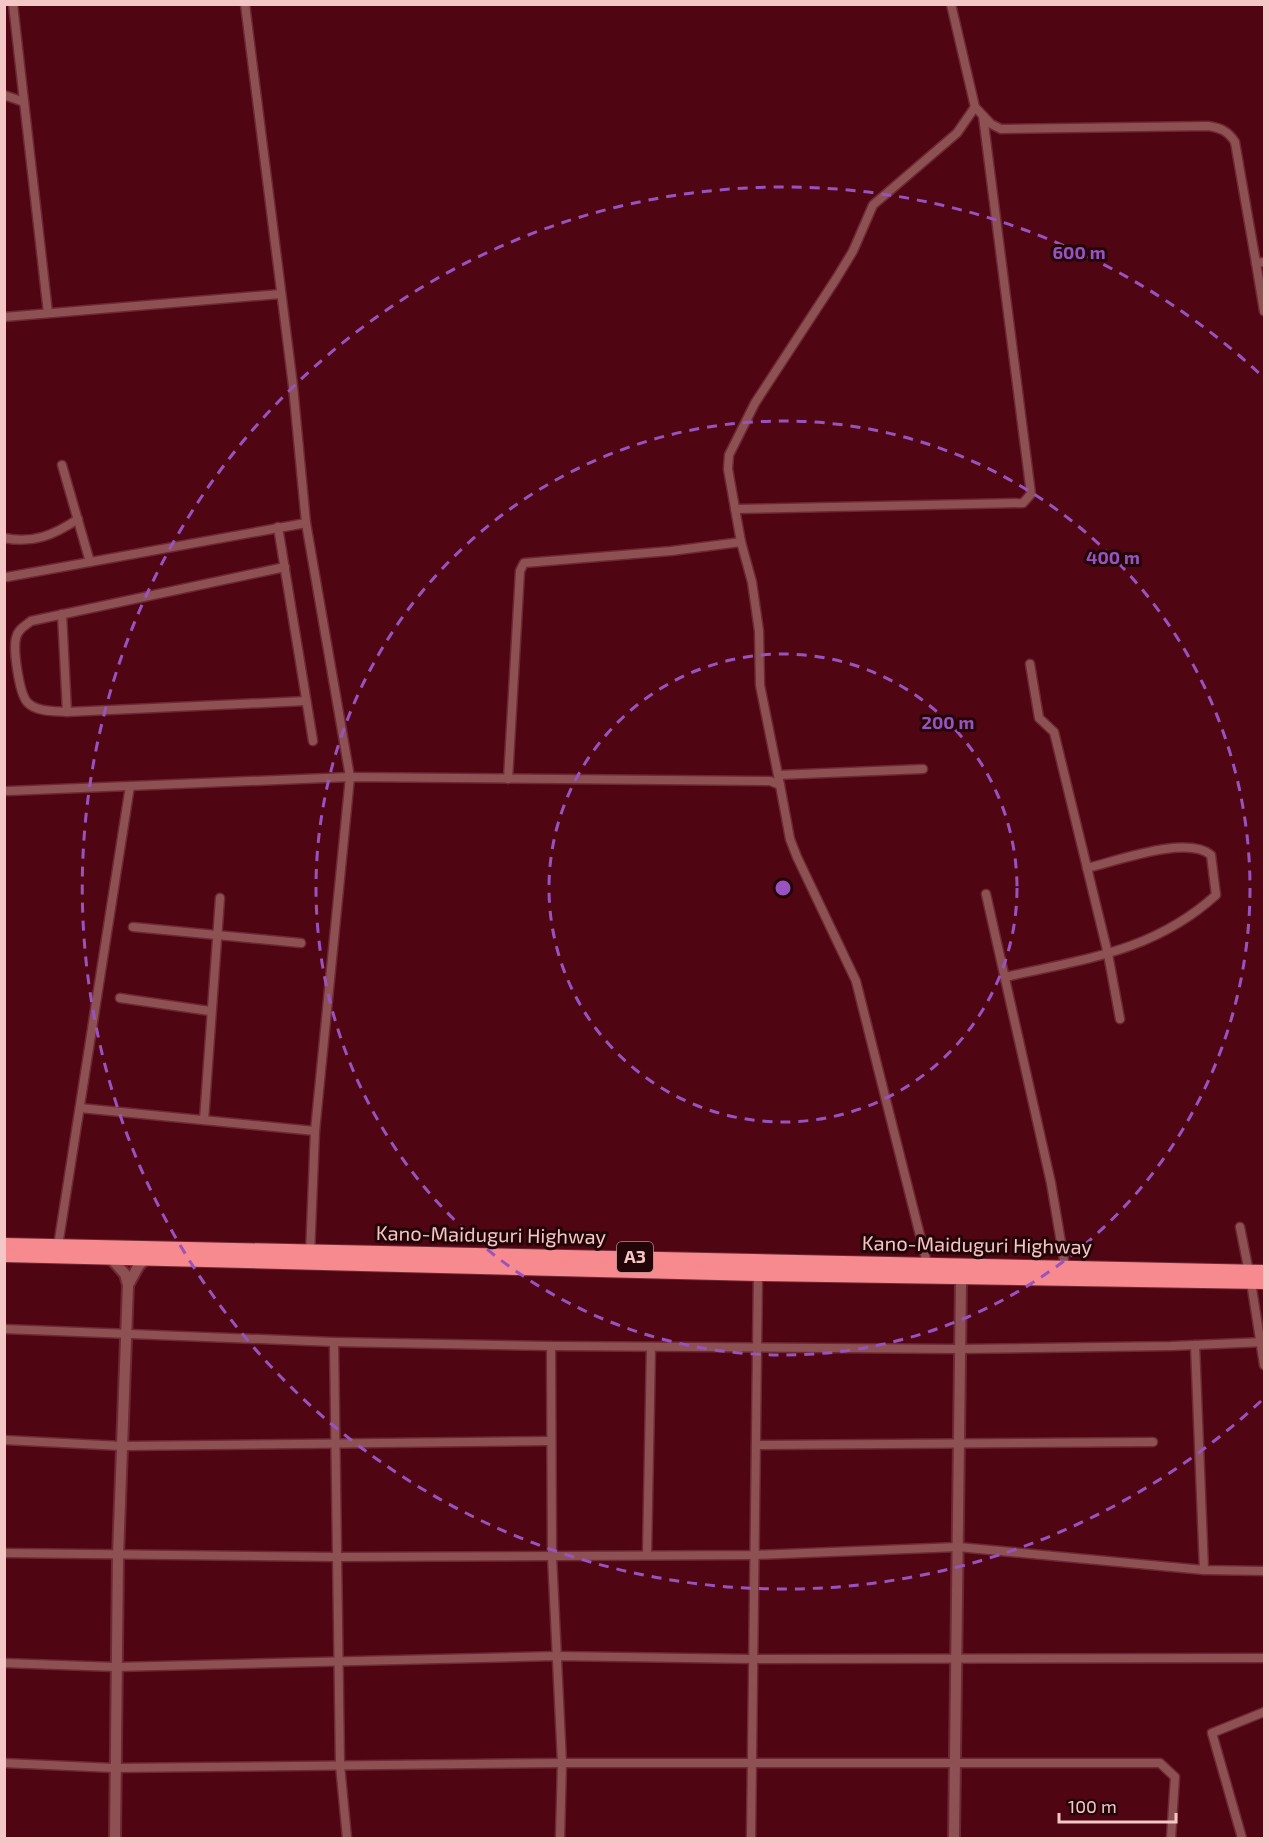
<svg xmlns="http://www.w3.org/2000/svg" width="1269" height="1843" font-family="'Exo 2',sans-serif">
<rect width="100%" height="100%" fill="#4f0512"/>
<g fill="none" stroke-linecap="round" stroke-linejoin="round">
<defs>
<g id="minor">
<polyline points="13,4 48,313"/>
<polyline points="245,4 293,386 306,523 350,777 315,1131 310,1255"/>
<path d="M951,4L975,107L991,124L1001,129L1208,126C1221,128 1228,131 1235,142L1256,263L1264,262"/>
<polyline points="4,95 24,102"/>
<polyline points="1256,263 1264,311"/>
<polyline points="4,317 281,294"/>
<polyline points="62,465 90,562"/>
<polyline points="735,509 1023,503 1031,494 983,116"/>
<polyline points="278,527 313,741"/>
<path d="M4,538C33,544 54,535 78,519"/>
<path d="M285,567L31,621C25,626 18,629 16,638C13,650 19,692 27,702C36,712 54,711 67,712L306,701"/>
<polyline points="7,577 306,523"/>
<polyline points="62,614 67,712"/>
<polyline points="1030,664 1039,718 1054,732 1108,954 1120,1019"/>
<polyline points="778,775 923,769"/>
<polyline points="508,779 520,571 524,563 671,551 741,542"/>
<polyline points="780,785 760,685 759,631 752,582 741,542 728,469 729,455 755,403 836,279 853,251 873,205 957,133 975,107"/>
<polyline points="8,791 350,777 770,781 780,785 790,839 797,857 856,981 927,1263"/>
<polyline points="986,894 1051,1183 1066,1272"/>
<polyline points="133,927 301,943"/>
<path d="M1005,977C1084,959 1153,952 1216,895L1211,855C1187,835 1117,861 1087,868"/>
<polyline points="120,998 210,1011"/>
<polyline points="80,1108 315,1131"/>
<polyline points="204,1120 220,898"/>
<polyline points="1240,1227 1249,1272"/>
<polyline points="58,1246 130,786"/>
<polyline points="1251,1282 1264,1365"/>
<polyline points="4,1329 334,1342 551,1346 959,1349 1171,1346 1264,1342"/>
<polyline points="334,1342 340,1765 347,1838"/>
<polyline points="1195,1345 1204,1570"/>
<polyline points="551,1346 552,1556 562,1763 560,1838"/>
<polyline points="4,1440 122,1446 550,1441"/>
<polyline points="756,1445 1153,1442"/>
<polyline points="4,1553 337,1557 753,1555 958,1547 1204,1570 1264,1571"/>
<polyline points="647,1555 651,1347"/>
<polyline points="4,1663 116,1667 555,1656 752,1659 1264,1658"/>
<polyline points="4,1763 114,1768 562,1763 1160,1763 1175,1777 1171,1838"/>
<polyline points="751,1838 758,1272"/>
<polyline points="1242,1838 1212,1733 1264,1712"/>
</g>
<g id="tertiary">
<polyline points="110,1257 125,1274 128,1285 118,1556 115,1838"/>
<polyline points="128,1285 139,1265 147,1258"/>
<polyline points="954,1838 961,1278"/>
</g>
<g id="trunk">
<polyline points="4,1245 1264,1272"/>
<polyline points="4,1255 758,1274 1264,1282"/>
</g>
</defs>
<use href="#minor" stroke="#6d2833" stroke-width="11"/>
<use href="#tertiary" stroke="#6d2833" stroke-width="14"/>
<use href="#trunk" stroke="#6d2833" stroke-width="16"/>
<use href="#minor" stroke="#8e5153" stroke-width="8"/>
<use href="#tertiary" stroke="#8e5153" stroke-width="10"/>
<use href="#trunk" stroke="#f68a8e" stroke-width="14"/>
</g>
<g fill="none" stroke="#9953c1" stroke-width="3" stroke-dasharray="10 8">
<circle cx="783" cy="888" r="234"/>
<circle cx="783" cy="888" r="467"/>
<path d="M1261 1401A701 701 0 1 1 1261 375"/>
</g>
<g text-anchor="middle" stroke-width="6" stroke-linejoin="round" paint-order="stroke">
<rect fill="#230507" stroke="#b58d8d" stroke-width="1.5" x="617" y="1242" width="36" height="30" rx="4.5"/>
<g font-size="18" font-weight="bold" fill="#f4c7c7">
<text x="635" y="1263">A3</text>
</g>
<g font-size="20" fill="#f4c7c7" stroke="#230507">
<text transform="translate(491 1235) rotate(1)" y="7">Kano-Maiduguri Highway</text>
<text transform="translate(977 1245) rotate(1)" y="7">Kano-Maiduguri Highway</text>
</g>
</g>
<circle cx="783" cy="888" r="9" fill="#9953c1" stroke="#230507" stroke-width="3"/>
<g font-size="18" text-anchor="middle" font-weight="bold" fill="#9953c1" stroke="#230507" stroke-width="6" stroke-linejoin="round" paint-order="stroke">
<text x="1079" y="259">600 m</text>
<text x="1113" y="564">400 m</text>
<text x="948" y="729">200 m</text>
</g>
<rect width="1269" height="1843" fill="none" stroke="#f4c7c7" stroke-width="12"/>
<path d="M1059 1813v9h117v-9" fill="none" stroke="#f4c7c7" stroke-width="3"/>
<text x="1068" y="1813" font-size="18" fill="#f4c7c7" stroke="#230507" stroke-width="4.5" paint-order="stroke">100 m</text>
</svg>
